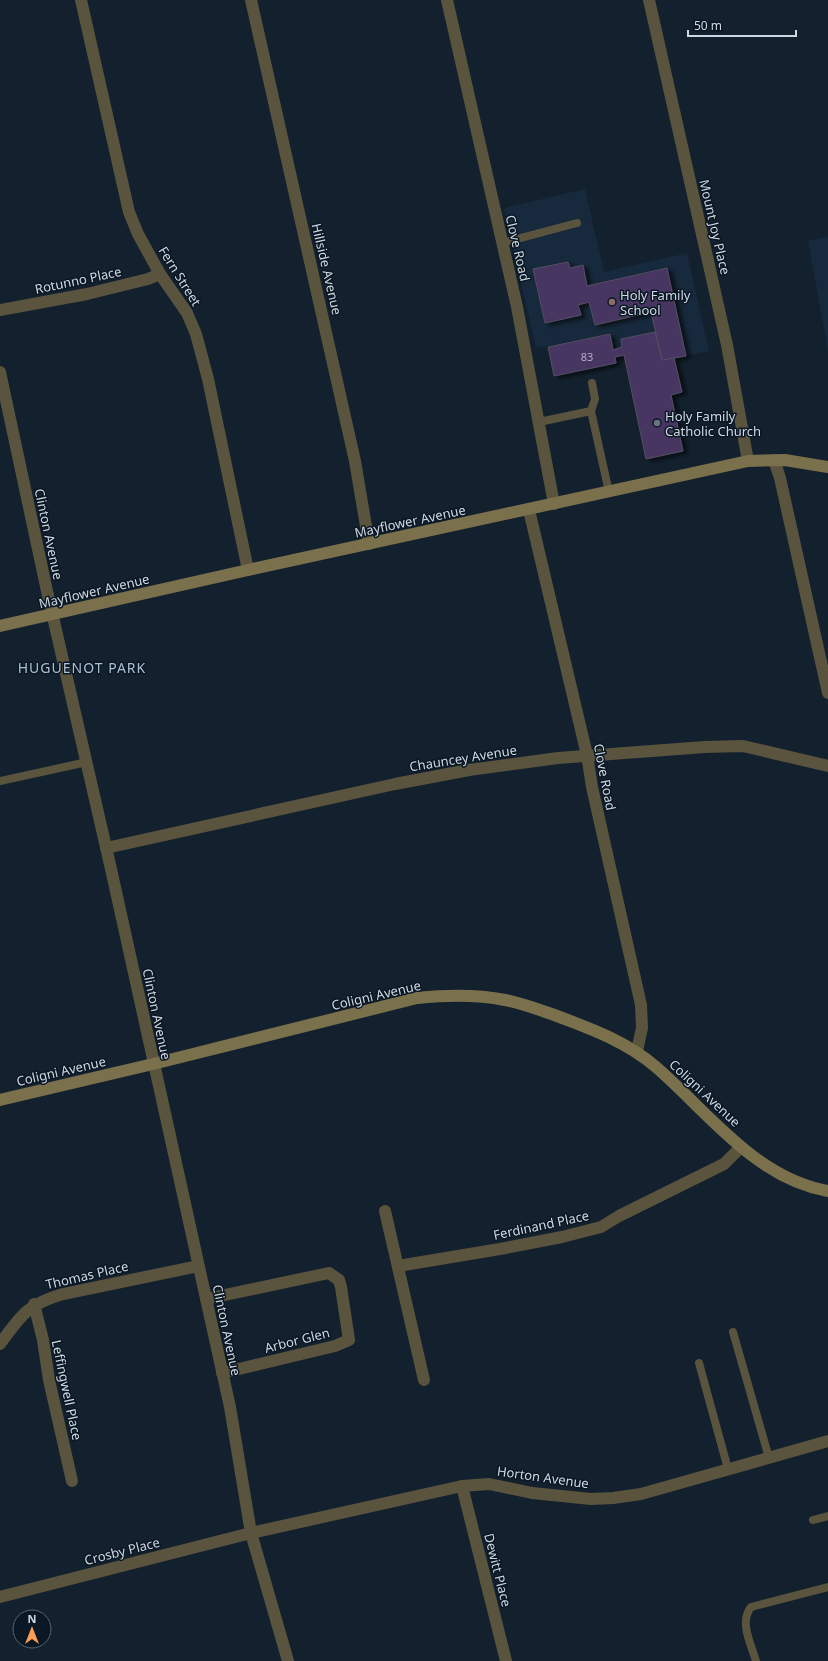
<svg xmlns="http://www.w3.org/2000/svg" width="828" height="1661" font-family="'Noto Sans',sans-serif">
<defs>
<filter id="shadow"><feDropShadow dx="4.5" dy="2.5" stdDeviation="2" flood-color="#0009"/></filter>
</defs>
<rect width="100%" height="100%" fill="#13212e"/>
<g fill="#17293c">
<polygon points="585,189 604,272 687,253 709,351 662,360 655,332 621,339 622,347 613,350 609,334 536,348 504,208"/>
<polygon points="828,237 828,351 808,241"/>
</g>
<g fill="#463462" stroke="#554e61" filter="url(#shadow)">
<polygon points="568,262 570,268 583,265 587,286 667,268 686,356 662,360 651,312 595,325 589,302 578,305 581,315 545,323 533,269"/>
<polygon points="655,332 662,360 674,358 682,392 671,395 683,451 646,459 624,355 615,357 616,363 554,376 548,347 610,334 613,350 622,347 621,339"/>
</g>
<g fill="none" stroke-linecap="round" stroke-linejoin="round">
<g stroke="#5a533d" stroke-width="8">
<polyline points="502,243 577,223"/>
<polyline points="591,411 595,399 592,383"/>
<polyline points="539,422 591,411 609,492"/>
<polyline points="0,781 87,762"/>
<polyline points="733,1332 769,1458"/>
<polyline points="699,1363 728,1469"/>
<polyline points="813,1520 828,1516"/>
<path d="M756,1661C751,1644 739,1622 751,1607L828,1587"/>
</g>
<g stroke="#5a533d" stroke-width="12">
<polyline points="81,0 129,212 138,234 160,274 187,313 196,334 208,379 248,570"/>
<polyline points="251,0 355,461 369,544"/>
<polyline points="447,0 517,307 554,504"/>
<polyline points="649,0 727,345 748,461"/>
<polyline points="0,310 87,294 148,279 160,274"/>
<polyline points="0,372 47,591 111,869 230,1407 251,1533 288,1661"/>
<polyline points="774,460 780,478 828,693"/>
<polyline points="529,510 587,755 592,787 641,1005 642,1028 637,1051"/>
<polyline points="106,848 395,784 469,770 558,758 705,747 743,746 828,766"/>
<polyline points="385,1211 424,1380"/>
<polyline points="398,1266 500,1249 562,1237 601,1227 619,1216 724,1164 741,1147"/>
<polyline points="206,1299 329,1273 339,1280 341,1287 349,1340 335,1346 222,1373"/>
<polyline points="34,1304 43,1340 49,1380 72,1481"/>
<path d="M0,1344C21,1315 28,1304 63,1294L198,1266"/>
<polyline points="462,1486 506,1661"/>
<polyline points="0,1597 251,1533 462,1486 489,1484 532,1493 591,1499 613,1498 641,1494 828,1441"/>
</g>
<g stroke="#7b704c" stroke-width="12">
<polyline points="0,626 248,570 748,461 785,460 828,467"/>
<path d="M0,1100L153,1064L417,998C445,995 476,994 505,1000C522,1003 540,1010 557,1016C592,1029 627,1042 656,1067C708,1112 755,1178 828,1191"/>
</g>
</g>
<circle fill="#8d6e63" stroke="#0a1724" stroke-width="1.5" cx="612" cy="302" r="4"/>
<circle fill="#6b7280" stroke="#0a1724" stroke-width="1.5" cx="657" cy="423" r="4"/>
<g text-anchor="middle" stroke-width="3" stroke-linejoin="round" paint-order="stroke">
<g font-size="11" fill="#aeb0c2">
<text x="587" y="361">83</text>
</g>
<g font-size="13" fill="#d0d9e2" stroke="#0a1724">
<text transform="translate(715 227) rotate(77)" y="5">Mount Joy Place</text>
<text transform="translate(518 248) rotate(77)" y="5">Clove Road</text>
<text transform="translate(327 269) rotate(77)" y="5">Hillside Avenue</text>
<text transform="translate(180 276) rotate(58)" y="5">Fern Street</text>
<text transform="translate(78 280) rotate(-12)" y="5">Rotunno Place</text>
<text transform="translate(410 521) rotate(-12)" y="5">Mayflower Avenue</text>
<text transform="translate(49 534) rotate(78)" y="5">Clinton Avenue</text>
<text transform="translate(94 591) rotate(-13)" y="5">Mayflower Avenue</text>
<text transform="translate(463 758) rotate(-9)" y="5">Chauncey Avenue</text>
<text transform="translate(605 777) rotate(79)" y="5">Clove Road</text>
<text transform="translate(376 995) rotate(-13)" y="5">Coligni Avenue</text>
<text transform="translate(157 1014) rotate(78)" y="5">Clinton Avenue</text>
<text transform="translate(61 1071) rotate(-13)" y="5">Coligni Avenue</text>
<text transform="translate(705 1093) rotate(43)" y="5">Coligni Avenue</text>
<text transform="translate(541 1225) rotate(-12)" y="5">Ferdinand Place</text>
<text transform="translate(87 1275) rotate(-13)" y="5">Thomas Place</text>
<text transform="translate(227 1330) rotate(78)" y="5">Clinton Avenue</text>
<text transform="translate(297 1340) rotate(-14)" y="5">Arbor Glen</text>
<text transform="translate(67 1390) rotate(78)" y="5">Leffingwell Place</text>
<text transform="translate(543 1477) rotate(8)" y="5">Horton Avenue</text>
<text transform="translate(122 1551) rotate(-14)" y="5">Crosby Place</text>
<text transform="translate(498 1570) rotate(76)" y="5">Dewitt Place</text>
</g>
<g font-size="13" fill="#d0d9e2" stroke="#0a1724" text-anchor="start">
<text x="620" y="300">Holy Family<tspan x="620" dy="15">School</tspan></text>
<text x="665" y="421">Holy Family<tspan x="665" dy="15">Catholic Church</tspan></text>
</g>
<g font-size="14" letter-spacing="1" fill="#afc0d2" stroke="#0a1724">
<text x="82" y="673">HUGUENOT PARK</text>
</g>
</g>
<g transform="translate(32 1629)"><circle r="19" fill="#0a1724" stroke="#596570"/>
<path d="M0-3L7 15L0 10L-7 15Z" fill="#fc9d53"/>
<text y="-6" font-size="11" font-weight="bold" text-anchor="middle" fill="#d0d9e2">N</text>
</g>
<path d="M688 30v6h108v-6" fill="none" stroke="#d0d9e2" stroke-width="2"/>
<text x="694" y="30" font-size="12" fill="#d0d9e2" stroke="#0a1724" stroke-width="3" paint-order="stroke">50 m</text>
</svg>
